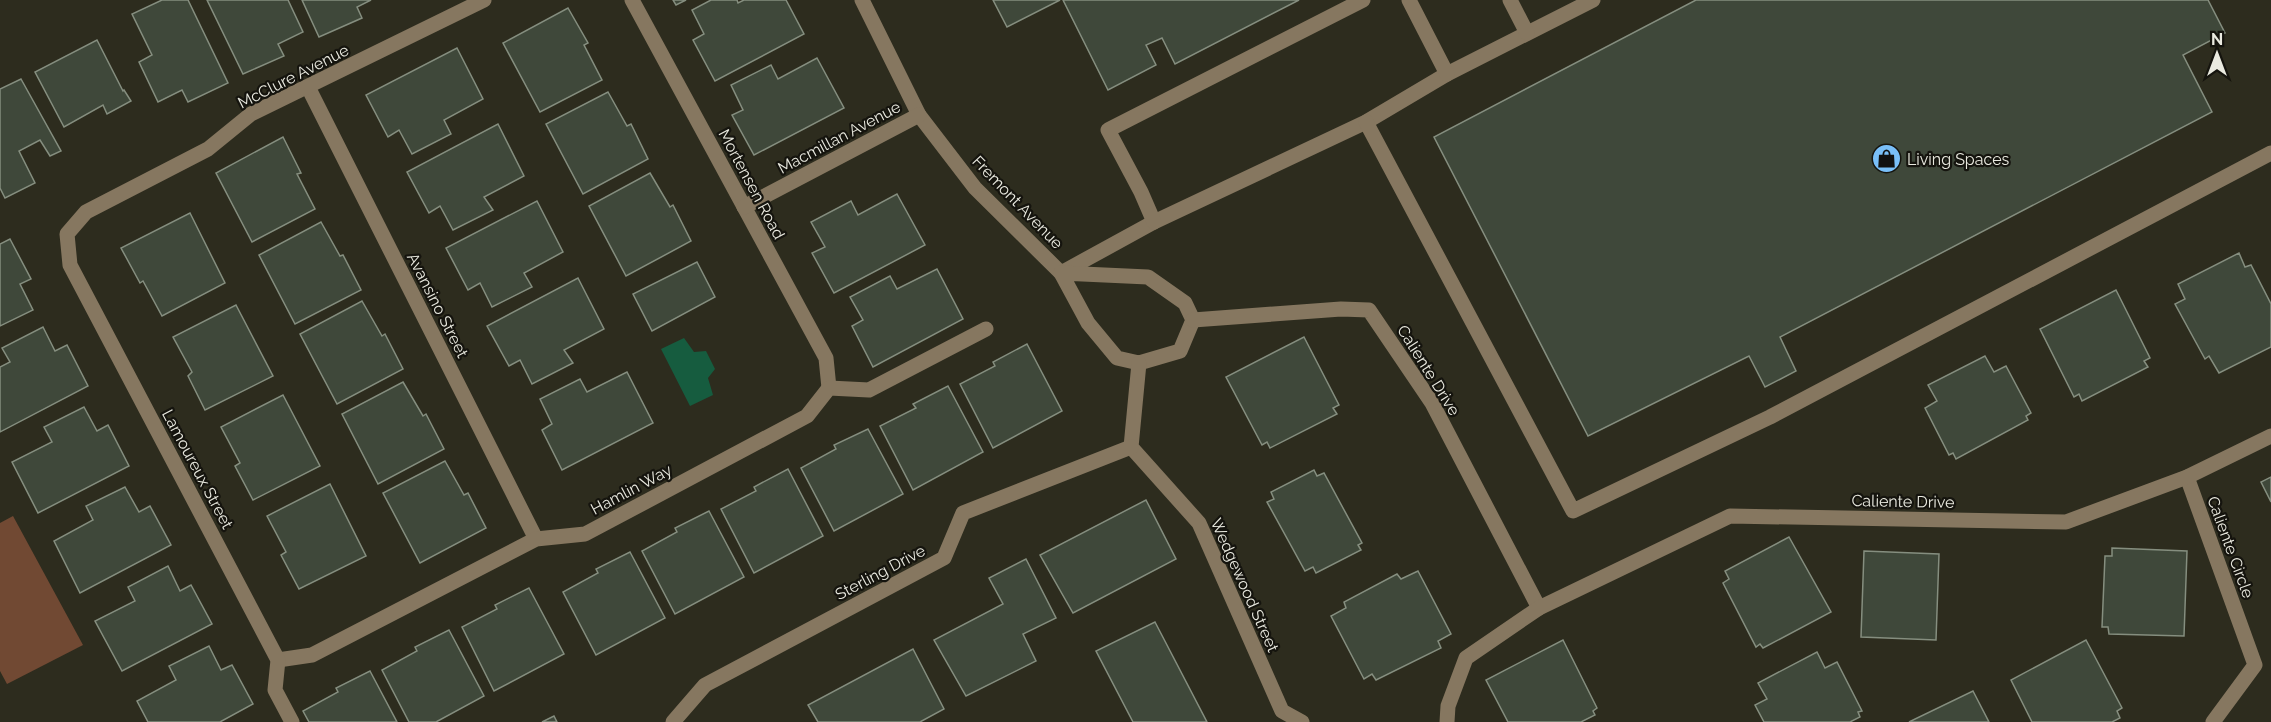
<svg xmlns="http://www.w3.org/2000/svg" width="2271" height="722" font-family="Raleway,sans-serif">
<rect width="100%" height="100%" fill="#2d2c1e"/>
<polygon fill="#714933" points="13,516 83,645 7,684 0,671 0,523"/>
<polygon fill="#165c3f" points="684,338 694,352 706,351 715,369 708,378 713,395 690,406 661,349"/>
<g fill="#3f483a" stroke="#858e7f" stroke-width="1.5">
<polygon points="162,0 188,0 228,83 188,102 182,90 158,102 139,62 152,55 132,14"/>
<polygon points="207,0 288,0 303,32 278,44 284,56 243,74"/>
<polygon points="302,0 371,0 357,7 362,18 319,37"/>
<polygon points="673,0 686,0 676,5"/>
<polygon points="711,0 737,0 738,3 744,0 786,0 804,34 715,81 693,40 704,34 692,10"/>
<polygon points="993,0 1060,0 1007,27"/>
<polygon points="1063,0 1299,0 1175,64 1162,38 1146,45 1156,65 1108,90"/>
<polygon points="1696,0 2208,0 2225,33 2183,55 2212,112 1780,337 1796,371 1765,387 1749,356 1588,436 1434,137"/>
<polygon points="568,8 588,43 584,45 602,80 540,112 503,43"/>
<polygon points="97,40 123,91 124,90 131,101 107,114 103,105 64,127 35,72"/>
<polygon points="457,48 483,99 444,120 451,134 412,154 399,130 388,137 366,95"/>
<polygon points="817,58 844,108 754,155 732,115 743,110 731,85 771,65 778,79"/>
<polygon points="21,79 61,151 50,156 40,140 19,151 35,183 5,198 0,188 0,89"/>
<polygon points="608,92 627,126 631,124 648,159 583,194 546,124"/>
<polygon points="498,124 524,176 484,197 493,210 453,230 440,206 429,213 407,172"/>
<polygon points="283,137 301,173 297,174 315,209 252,242 216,173"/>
<polygon points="650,173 670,207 673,205 691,241 626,276 589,206"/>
<polygon points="897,194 925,245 834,293 812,253 825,247 811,222 851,201 858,215"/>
<polygon points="537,201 563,252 524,273 532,287 492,307 480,283 468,290 446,248"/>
<polygon points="190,213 225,283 162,316 143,281 140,283 121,248"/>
<polygon points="321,222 340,256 343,255 361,290 295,324 259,255"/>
<polygon points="10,239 31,279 20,284 33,310 0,326 0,244"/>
<polygon points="2239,253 2245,267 2251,265 2271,304 2271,347 2219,373 2209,356 2205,359 2175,304 2185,299 2178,284"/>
<polygon points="697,262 715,297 652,331 633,294"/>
<polygon points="937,269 963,319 873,367 852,326 863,320 850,297 890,276 897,289"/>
<polygon points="578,278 604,329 564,350 573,363 532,384 520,360 509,366 487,326"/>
<polygon points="2116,290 2150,358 2144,361 2148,367 2082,401 2079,394 2074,397 2040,329"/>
<polygon points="362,301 382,336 385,334 403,369 337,404 300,334"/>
<polygon points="236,305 273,376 205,410 188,376 192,372 173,337"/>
<polygon points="43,327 55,351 67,345 88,386 0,432 0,367 10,362 2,348"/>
<polygon points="1304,337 1339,405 1333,408 1337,414 1270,448 1267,442 1262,445 1226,377"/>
<polygon points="1027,344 1062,411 993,448 960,384 995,366 993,362"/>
<polygon points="1985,356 1994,372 2006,366 2031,413 2026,416 2028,420 1956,459 1953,453 1949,455 1925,408 1937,401 1928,385"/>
<polygon points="627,372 653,423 562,470 542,430 552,424 540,399 580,379 587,392"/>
<polygon points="403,382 423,416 426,414 444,449 378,484 342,414"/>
<polygon points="948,386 983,452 913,490 880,426 916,408 913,404"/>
<polygon points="283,395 320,466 253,500 235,466 240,463 221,427"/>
<polygon points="84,407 97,431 108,425 129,466 38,513 12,462 52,442 44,427"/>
<polygon points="868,429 903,494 834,531 801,468 836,449 834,445"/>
<polygon points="445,461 464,495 468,493 486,528 420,563 383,493"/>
<polygon points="788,469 823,536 754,573 721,509 756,491 754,487"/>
<polygon points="1314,470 1317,476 1324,473 1362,543 1358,545 1361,550 1316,573 1313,567 1305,571 1267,502 1274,499 1271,492"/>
<polygon points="2271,477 2271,502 2261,482"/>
<polygon points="330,484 366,556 299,589 281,555 286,552 267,516"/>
<polygon points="125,487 139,512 150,506 171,545 80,593 54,541 93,520 86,506"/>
<polygon points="1146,500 1176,559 1073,613 1040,555"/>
<polygon points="709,511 744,577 675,614 642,551 677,532 675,528"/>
<polygon points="1789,537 1831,612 1763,648 1760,644 1756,647 1723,583 1729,579 1725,571"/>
<polygon points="2112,548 2187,551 2184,636 2109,634 2108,627 2102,627 2105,556 2112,556"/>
<polygon points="1864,551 1939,554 1936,640 1861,637"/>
<polygon points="630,552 665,618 596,655 563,592 598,573 596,569"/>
<polygon points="1026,559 1056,618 1023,634 1036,661 966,696 934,640 1003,604 989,578"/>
<polygon points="168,566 180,591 191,585 212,624 122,671 95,621 135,601 128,587"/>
<polygon points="1418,571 1451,634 1438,641 1441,648 1376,680 1372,674 1364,679 1331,616 1346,608 1344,602 1397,574 1401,579"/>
<polygon points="529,588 564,654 494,691 462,627 497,609 495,605"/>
<polygon points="1155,622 1207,722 1133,722 1096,651"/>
<polygon points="449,630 484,696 436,722 409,722 382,670 417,651 415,647"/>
<polygon points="1563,640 1597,708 1593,711 1595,715 1581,722 1508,722 1486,680"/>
<polygon points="2086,640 2122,708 2117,711 2120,718 2112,722 2032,722 2011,680"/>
<polygon points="209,646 221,670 232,665 253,704 220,722 148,722 137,701 176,680 169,666"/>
<polygon points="913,649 944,709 920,722 818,722 808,705"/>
<polygon points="1817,652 1825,668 1837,662 1862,711 1858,712 1860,717 1850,722 1764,722 1755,705 1767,699 1758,683"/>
<polygon points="370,671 397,722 309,722 303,711 338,692 336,688"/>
<polygon points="1973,691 1989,722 1909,722"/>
<polygon points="554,716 557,722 542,722"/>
</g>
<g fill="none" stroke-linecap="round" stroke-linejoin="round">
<g stroke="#867760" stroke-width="15">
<polyline points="632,0 826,358 829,388"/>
<polyline points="862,0 919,115 975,188 1061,273 1154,222 1366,122 1447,74 1593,0"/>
<polyline points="1409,0 1447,74"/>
<polyline points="1510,0 1527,33"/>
<polyline points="308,87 536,539"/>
<polyline points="1366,122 1573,511 1770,417 2271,153"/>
<polyline points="744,207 919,115"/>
<polyline points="1154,222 1141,192 1108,130 1363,0"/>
<polygon points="1061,273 1148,277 1185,303 1193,320 1180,351 1139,363 1117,358 1088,323"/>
<polyline points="1193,320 1341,309 1369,310 1432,403 1539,608"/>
<polyline points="1139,363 1131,447 1199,523 1282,711 1302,722"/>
<polyline points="2187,477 2255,665 2213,722"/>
<polyline points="278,660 312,655 536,539 585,534 807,416 829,388 869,390 986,329"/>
<polyline points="292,722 275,690 278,660 70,265 67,234 86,212 208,149 251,114 484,0"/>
<polyline points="673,722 705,685 944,558 963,513 1131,447"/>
<polyline points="1447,722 1448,706 1466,658 1539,608 1730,516 2066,522 2187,477 2271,436"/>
</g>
</g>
<defs>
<symbol id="shop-disc" viewBox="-11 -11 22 22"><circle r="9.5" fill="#79bff8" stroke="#15140e"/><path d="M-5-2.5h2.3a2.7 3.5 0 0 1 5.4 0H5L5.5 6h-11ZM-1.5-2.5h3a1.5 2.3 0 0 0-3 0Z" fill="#111"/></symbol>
</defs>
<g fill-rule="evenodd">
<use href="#shop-disc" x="1870" y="142" width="33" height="33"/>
</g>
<g text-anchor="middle" stroke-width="4.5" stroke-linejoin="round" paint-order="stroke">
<g font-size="16" fill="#eaeae0" stroke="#15140e">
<text transform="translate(293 76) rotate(-27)" y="6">McClure Avenue</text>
<text transform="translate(839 137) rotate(-28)" y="6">Macmillan Avenue</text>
<text transform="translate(752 184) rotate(62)" y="6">Mortensen Road</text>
<text transform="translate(1018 202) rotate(46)" y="6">Fremont Avenue</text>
<text transform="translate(438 305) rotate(63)" y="6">Avansino Street</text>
<text transform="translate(1429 370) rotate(58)" y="6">Caliente Drive</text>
<text transform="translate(198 469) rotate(62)" y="6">Lamoureux Street</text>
<text transform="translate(631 489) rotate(-28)" y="6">Hamlin Way</text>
<text transform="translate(1903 501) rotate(1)" y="6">Caliente Drive</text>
<text transform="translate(2231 547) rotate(70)" y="6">Caliente Circle</text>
<text transform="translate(880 572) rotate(-28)" y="6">Sterling Drive</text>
<text transform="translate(1245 585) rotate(66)" y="6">Wedgewood Street</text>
</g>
<g font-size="16" fill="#eaeae0" stroke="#15140e" text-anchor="start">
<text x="1907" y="165">Living Spaces</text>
</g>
</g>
<g transform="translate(2217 54)" stroke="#15140e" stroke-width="4.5" paint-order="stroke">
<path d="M0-4.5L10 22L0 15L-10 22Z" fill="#eaeae0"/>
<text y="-9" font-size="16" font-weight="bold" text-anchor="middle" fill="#eaeae0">N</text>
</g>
</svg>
